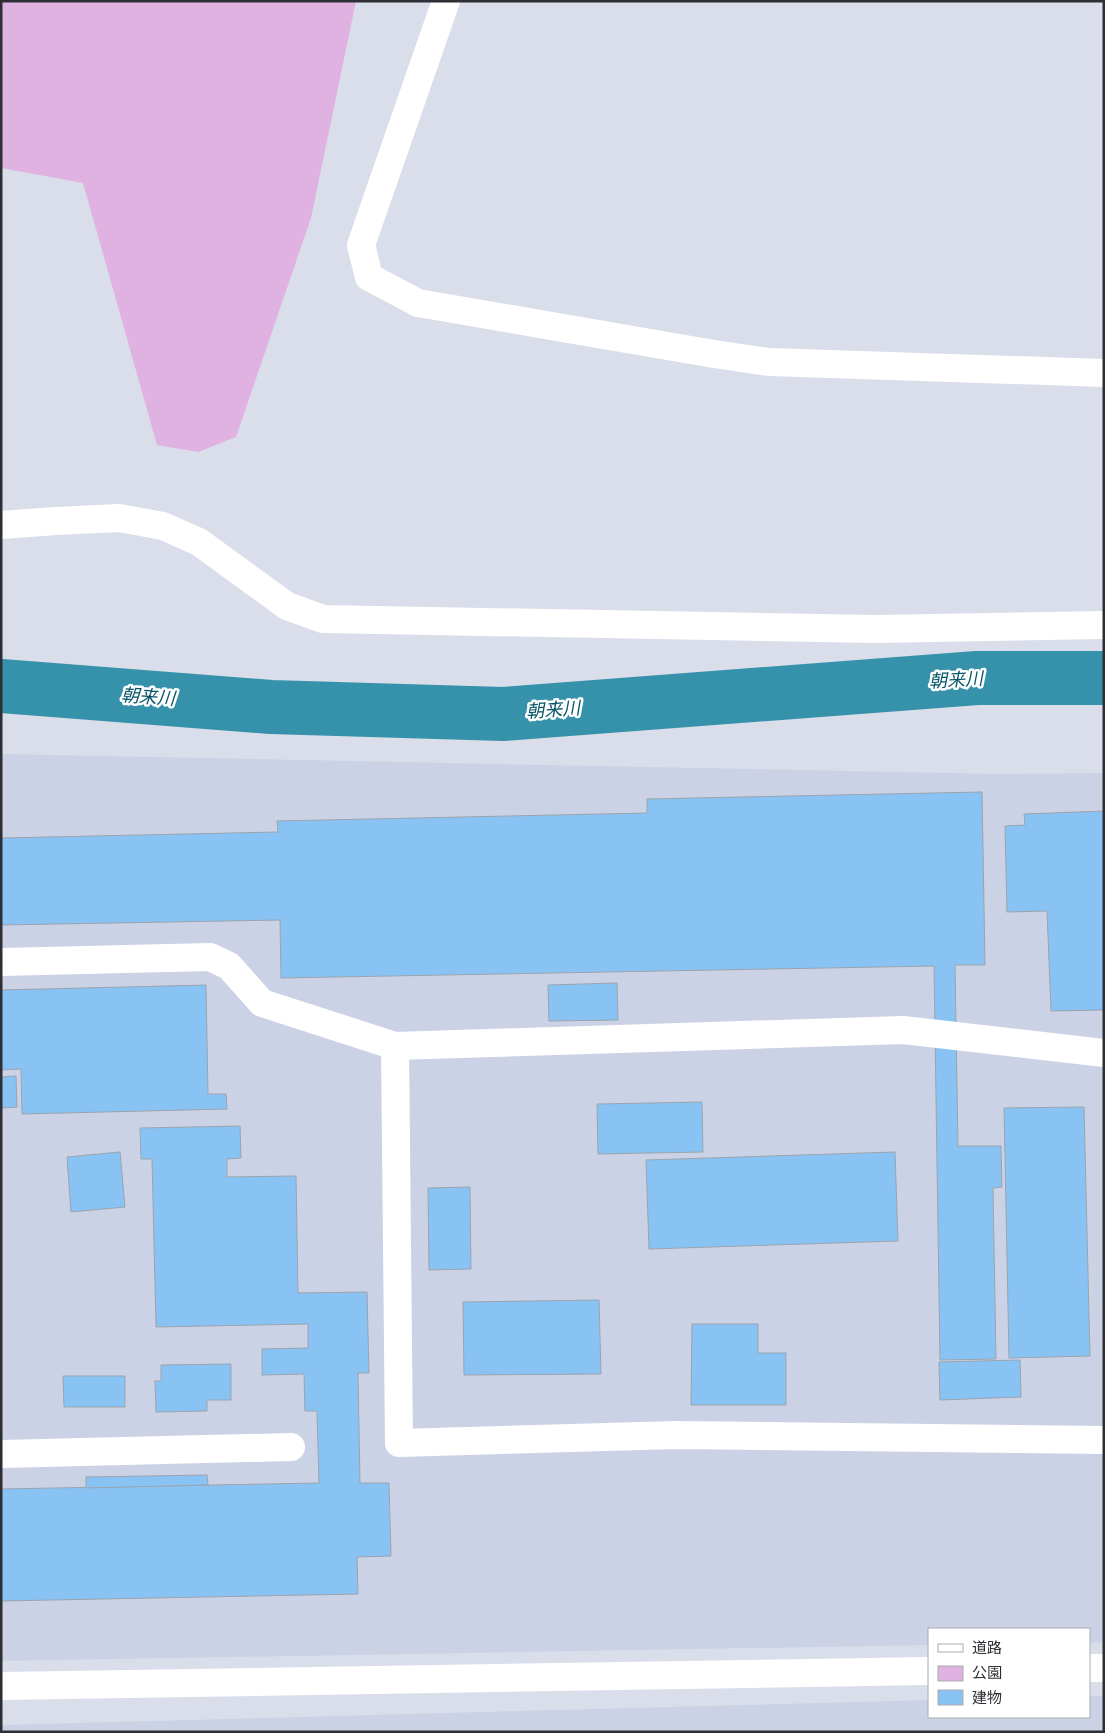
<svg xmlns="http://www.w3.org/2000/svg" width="1105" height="1733" font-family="'DM Sans','Noto Sans JP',sans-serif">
<rect width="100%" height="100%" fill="#dadeea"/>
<g fill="#ccd2e5">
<polygon points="1,754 1001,774 1104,773 1104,1642 1089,1643 1089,1629 929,1629 929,1645 1,1661"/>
<polygon points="1089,1696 1104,1696 1104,1732 1,1732 1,1725 929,1700 929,1717 1089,1717"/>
</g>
<polygon fill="#dfb2e2" points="1,1 356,1 311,218 236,437 198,452 157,445 83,183 1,168"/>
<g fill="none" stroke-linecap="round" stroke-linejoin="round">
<polyline stroke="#3592aa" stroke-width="54" points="1,686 271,707 503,714 977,678 1104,678"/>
</g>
<g fill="#89c3f4" stroke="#9ba4ad">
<polygon points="982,792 985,965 955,965 958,1146 1001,1146 1002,1187 993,1188 996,1359 940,1360 934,966 281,978 280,920 1,925 1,838 278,832 277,821 647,813 647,799"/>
<polygon points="1104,811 1104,1010 1051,1011 1047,911 1007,912 1005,826 1025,825 1024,814"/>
<polygon points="617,983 618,1020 549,1021 548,985"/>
<polygon points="206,985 208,1094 226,1094 227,1109 22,1114 21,1069 1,1070 1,990"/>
<polygon points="16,1076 17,1107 1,1108 1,1077"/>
<polygon points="702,1102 703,1152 598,1154 597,1104"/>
<polygon points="1084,1107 1090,1356 1009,1358 1004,1108"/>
<polygon points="240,1126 241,1158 227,1159 227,1177 296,1176 298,1293 367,1292 369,1373 358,1373 360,1483 389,1483 391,1556 357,1557 358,1594 1,1601 1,1489 319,1483 317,1411 305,1411 304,1374 262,1375 262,1349 308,1348 308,1324 156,1327 152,1159 141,1159 140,1128"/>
<polygon points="120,1152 125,1207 71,1212 67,1157"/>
<polygon points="895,1152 898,1241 649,1249 646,1160"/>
<polygon points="470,1187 471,1269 429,1270 428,1188"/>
<polygon points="599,1300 601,1374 464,1375 463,1302"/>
<polygon points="692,1324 758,1324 758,1353 786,1353 786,1405 691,1405"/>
<polygon points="1020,1360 1021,1397 940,1400 939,1362"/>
<polygon points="231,1364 231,1400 207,1400 207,1411 156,1412 155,1381 161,1381 161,1365"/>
<polygon points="63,1376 125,1376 125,1407 64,1407"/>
<polygon points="207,1475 208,1485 86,1488 86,1477"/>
</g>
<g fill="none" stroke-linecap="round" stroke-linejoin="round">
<g stroke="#fff" stroke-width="28">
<polyline points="446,1 361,245 369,277 418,303 714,354 769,362 1104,373"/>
<polyline points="1,525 56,521 119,518 163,526 199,542 287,606 323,619 876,629 1104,625"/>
<polyline points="1,962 210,957 229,966 262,1003 395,1046 903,1030 1104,1053"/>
<polyline points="395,1046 399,1443 677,1435 1104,1440"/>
<polyline points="1,1454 291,1447"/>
<polyline points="1089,1668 1104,1668"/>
<polyline points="1,1686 929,1671"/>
</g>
</g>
<g text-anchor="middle" stroke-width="5" stroke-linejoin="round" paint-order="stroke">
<g font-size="18" font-style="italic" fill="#075668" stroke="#fff">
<text transform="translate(956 680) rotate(-3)" y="6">朝来川</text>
<text transform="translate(148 697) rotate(4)" y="6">朝来川</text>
<text transform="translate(553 710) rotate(-4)" y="6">朝来川</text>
</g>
</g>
<rect width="1105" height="1733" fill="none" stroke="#2e2f34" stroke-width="5"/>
<rect x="928" y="1628" width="162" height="90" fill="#ffffff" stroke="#abacae"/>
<rect x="938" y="1644" width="25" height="8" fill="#ffffff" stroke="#abacae"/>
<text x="972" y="1653" font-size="15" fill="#2e2f34">道路</text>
<rect x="938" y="1666" width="25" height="15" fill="#dfb2e2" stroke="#abacae"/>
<text x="972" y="1678" font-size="15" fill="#2e2f34">公園</text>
<rect x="938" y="1690" width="25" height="15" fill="#89c3f4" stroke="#abacae"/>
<text x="972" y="1703" font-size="15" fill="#2e2f34">建物</text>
</svg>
